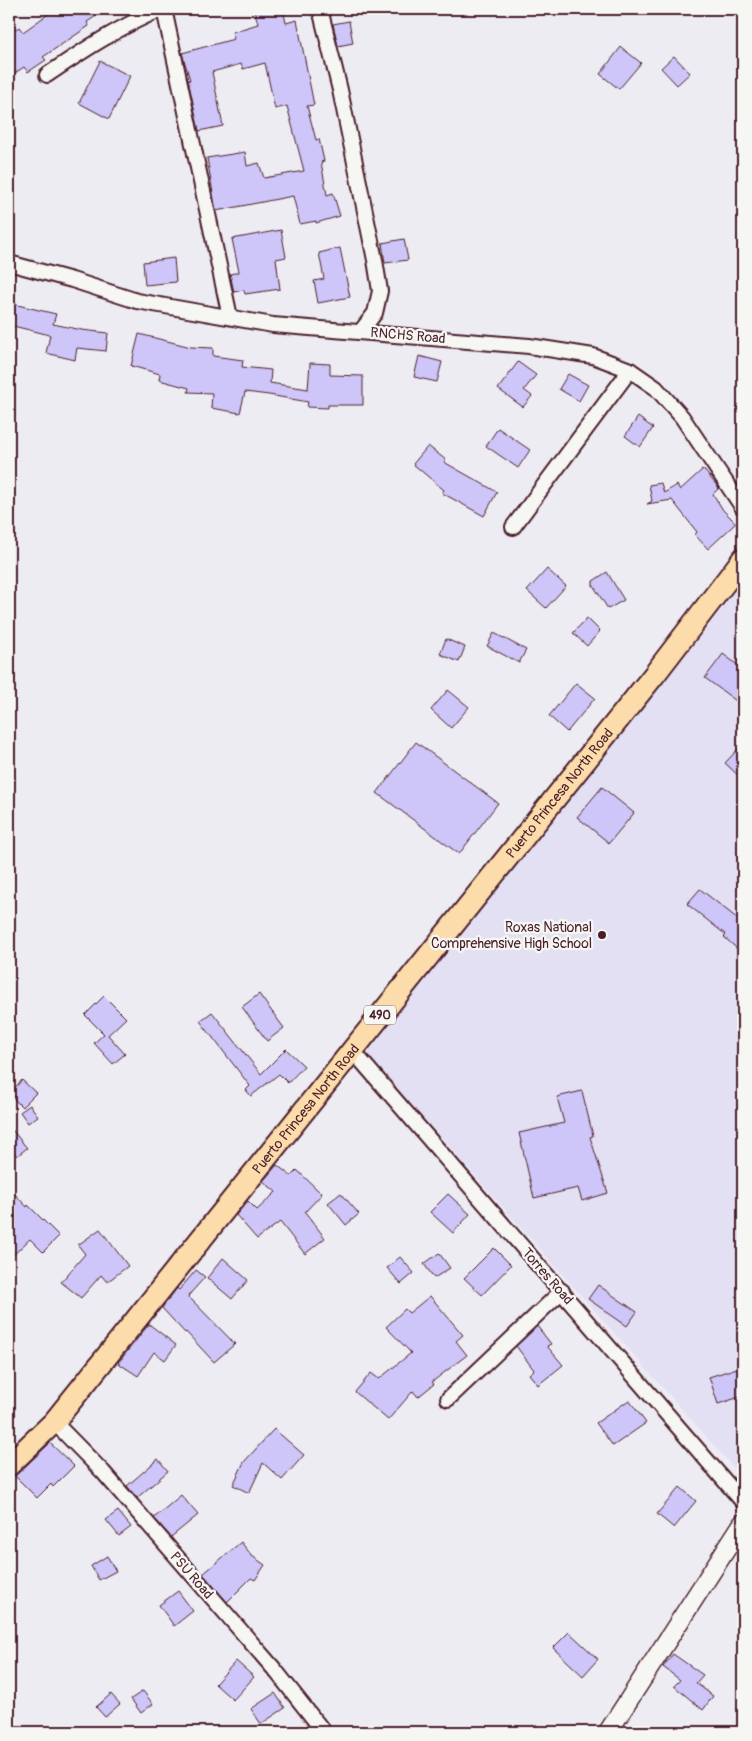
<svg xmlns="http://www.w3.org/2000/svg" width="752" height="1741" font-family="Pangolin,sans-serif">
<rect width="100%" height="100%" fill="#eeecf3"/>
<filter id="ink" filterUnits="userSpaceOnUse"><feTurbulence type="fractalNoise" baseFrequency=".02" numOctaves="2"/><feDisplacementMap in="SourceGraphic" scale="10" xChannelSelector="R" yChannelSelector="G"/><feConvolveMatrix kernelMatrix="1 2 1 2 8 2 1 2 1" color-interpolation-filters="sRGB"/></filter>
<g filter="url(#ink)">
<polygon fill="#e4e0f4" points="743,577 743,1472 741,1476 365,1052 556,818"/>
<g fill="#cec5f8" stroke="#4a1f2b">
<polygon points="55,9 107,9 87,22 89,26 43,57 46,60 28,72 24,67 9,77 9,56 14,52 9,45 9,34 19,27 23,32"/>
<polygon points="254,9 283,9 286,23 297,20 314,105 307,106 316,140 319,139 324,161 321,162 327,195 333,193 340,216 316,223 316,221 300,224 293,196 216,211 207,158 245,152 247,166 259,163 264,178 304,171 287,106 275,109 265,63 243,69 241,64 212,72 223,126 199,131 188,80 190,80 182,53 234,39 232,32 258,24"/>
<polygon points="349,21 353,43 338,46 333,24"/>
<polygon points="621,47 641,63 619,89 600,74"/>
<polygon points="674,56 690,73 677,85 661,68"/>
<polygon points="100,61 130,76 109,119 79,103"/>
<polygon points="281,230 286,257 276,259 280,289 245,294 244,290 234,292 230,274 239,272 232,239"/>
<polygon points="404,239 408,260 385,263 382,243"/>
<polygon points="340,248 350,297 318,303 314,281 324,279 319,253"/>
<polygon points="174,258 176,282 145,285 143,262"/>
<polygon points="9,303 56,314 53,324 82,330 108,333 106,351 77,348 75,360 46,353 50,335 9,325"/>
<polygon points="139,334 191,347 213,348 213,356 243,360 242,367 271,370 270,383 308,389 310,363 330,364 330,375 363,376 363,405 328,405 328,408 307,407 308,402 269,395 245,392 240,413 211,408 212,393 188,392 189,388 159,380 160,374 131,366"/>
<polygon points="419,356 442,362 437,382 414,377"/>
<polygon points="518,362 536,375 524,390 532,396 523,407 498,389"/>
<polygon points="568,374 588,385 579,401 559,389"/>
<polygon points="638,417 653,428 640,447 625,436"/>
<polygon points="498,428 530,450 518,468 486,446"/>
<polygon points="428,446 446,460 444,462 497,492 484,516 442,493 444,490 413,464"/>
<polygon points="703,469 719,488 713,494 723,510 736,523 708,549 695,535 697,532 672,500 647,504 652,501 649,485 661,483 664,493 677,485 680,490"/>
<polygon points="547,569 566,586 546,608 527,591"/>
<polygon points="607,572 624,600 608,609 593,585 593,581"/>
<polygon points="587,618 600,631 587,646 573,633"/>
<polygon points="494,633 526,650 519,663 487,646"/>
<polygon points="446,639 465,647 459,662 440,654"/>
<polygon points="723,654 743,669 743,706 705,678"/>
<polygon points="576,683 595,698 567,732 549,716"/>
<polygon points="448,690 469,707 451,728 431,710"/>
<polygon points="416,742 498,803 459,854 377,793"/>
<polygon points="743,744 743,780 725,763"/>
<polygon points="602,787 634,813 609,843 577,817"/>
<polygon points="700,889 743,923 743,954 724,937 726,935 687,904"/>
<polygon points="259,994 284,1028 267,1041 242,1007"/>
<polygon points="104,996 126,1018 108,1035 125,1054 113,1064 94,1043 104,1034 85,1015"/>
<polygon points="212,1012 261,1074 286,1049 304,1066 288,1083 279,1074 251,1096 246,1090 250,1086 200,1021"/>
<polygon points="22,1080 36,1093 22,1107 9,1094"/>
<polygon points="582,1091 593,1136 590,1137 608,1193 582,1201 578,1188 534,1198 519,1133 564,1123 557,1097"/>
<polygon points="30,1105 38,1116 28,1123 20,1112"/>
<polygon points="9,1126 27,1148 17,1156 9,1146"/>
<polygon points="277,1165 291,1176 297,1170 322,1194 305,1212 325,1238 305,1254 280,1222 257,1239 236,1215 248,1201 257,1210 276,1192 263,1181"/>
<polygon points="9,1188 27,1207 28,1205 59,1236 43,1252 30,1239 9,1259"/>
<polygon points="341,1193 359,1214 346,1225 328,1203"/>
<polygon points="448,1194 470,1214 453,1233 430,1212"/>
<polygon points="100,1229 128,1266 107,1282 101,1275 81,1298 61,1282 85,1254 78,1245"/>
<polygon points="494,1248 511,1265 482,1295 464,1278"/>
<polygon points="439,1253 450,1268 434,1278 424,1264"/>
<polygon points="400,1257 414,1273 401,1284 387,1268"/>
<polygon points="223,1258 248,1280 232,1299 207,1278"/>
<polygon points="196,1270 205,1277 188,1296 235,1344 214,1362 186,1332 185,1333 162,1308 177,1288 179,1290"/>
<polygon points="598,1285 637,1312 627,1326 588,1299"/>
<polygon points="430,1296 463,1335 456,1341 467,1355 432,1382 434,1384 418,1397 413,1391 388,1420 355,1392 371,1373 379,1379 411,1353 386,1327 405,1309 409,1313"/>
<polygon points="149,1324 176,1345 165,1360 154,1352 138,1376 118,1363"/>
<polygon points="537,1326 551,1344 547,1346 563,1365 538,1385 529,1374 534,1370 516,1346"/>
<polygon points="743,1366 743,1396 718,1404 709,1377"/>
<polygon points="629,1400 646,1423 613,1446 596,1423"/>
<polygon points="274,1429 304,1455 282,1480 263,1463 249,1493 233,1485 244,1462"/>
<polygon points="50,1443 74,1466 53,1487 51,1484 37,1498 15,1476"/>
<polygon points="158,1459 168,1471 137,1498 127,1486"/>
<polygon points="680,1487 696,1501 674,1528 657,1514"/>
<polygon points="181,1495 198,1515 171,1537 154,1518"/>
<polygon points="118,1511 131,1527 119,1536 106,1520"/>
<polygon points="241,1542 252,1556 265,1565 255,1580 251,1578 227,1602 203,1574"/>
<polygon points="107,1556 116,1571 99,1580 91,1566"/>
<polygon points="178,1591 193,1611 174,1626 159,1605"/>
<polygon points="569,1632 598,1659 583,1676 553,1648"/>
<polygon points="673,1654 703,1675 696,1683 713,1696 703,1710 674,1686 680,1680 663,1667"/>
<polygon points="236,1661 254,1677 233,1700 215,1684"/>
<polygon points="143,1691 153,1704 141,1713 131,1699"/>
<polygon points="275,1693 285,1708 261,1724 251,1709"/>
<polygon points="111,1694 120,1704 105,1717 96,1707"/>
</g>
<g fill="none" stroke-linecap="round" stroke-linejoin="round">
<defs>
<g id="minor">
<polyline points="164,9 230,317"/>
<polyline points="320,9 340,90 375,260 380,291 375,313 361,331"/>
<path d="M47,75C84,50 120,26 162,9"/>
<polyline points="9,263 72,280 137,301 273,325 529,346 593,356 630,370 656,388 682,417 743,508"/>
<polyline points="513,527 630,370"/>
<polyline points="352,1050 743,1502"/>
<polyline points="448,1399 562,1291"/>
<polyline points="54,1422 103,1472 275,1670 324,1732"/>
</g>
<polyline id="tertiary" points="608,1732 743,1523"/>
<g id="primary">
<path id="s1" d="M9,1465L54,1422L654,675L743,559"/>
</g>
</defs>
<use href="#minor" stroke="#4a1f2b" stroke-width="18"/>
<use href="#tertiary" stroke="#4a1f2b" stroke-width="21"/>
<use href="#primary" stroke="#4a1f2b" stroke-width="25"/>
<use href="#minor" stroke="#f6f6f2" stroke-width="14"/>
<use href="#tertiary" stroke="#f6f6f2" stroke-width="18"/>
<use href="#primary" stroke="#fddcac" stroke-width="21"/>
</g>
</g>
<circle fill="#4a1f2b" stroke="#f6f6f2" stroke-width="2" cx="602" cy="935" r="5"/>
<g text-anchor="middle" stroke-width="4.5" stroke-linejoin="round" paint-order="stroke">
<rect fill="#f6f6f2" stroke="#7e6067" stroke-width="1" x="364" y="1005.5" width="32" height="19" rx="4"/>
<g font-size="12" font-weight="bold" fill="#4a1f2b">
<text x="380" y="1019">490</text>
</g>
<g font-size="14" fill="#4a1f2b" stroke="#f6f6f2">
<text transform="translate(408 335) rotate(5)" y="5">RNCHS Road</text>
<text dy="5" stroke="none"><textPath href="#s1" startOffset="869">Puerto Princesa North Road</textPath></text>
<text dy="5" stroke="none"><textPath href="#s1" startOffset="464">Puerto Princesa North Road</textPath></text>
<text transform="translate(548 1276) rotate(49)" y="5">Torres Road</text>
<text transform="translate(192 1575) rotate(49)" y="5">PSU Road</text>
</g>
<g font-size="14" fill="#4a1f2b" stroke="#f6f6f2" text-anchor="end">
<text x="592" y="932">Roxas National<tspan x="592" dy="16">Comprehensive High School</tspan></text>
</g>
</g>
<rect width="752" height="1741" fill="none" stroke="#f6f6f2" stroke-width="30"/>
<rect x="15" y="15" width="722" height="1711" fill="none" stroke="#4a1f2b" stroke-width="2" filter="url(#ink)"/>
</svg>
